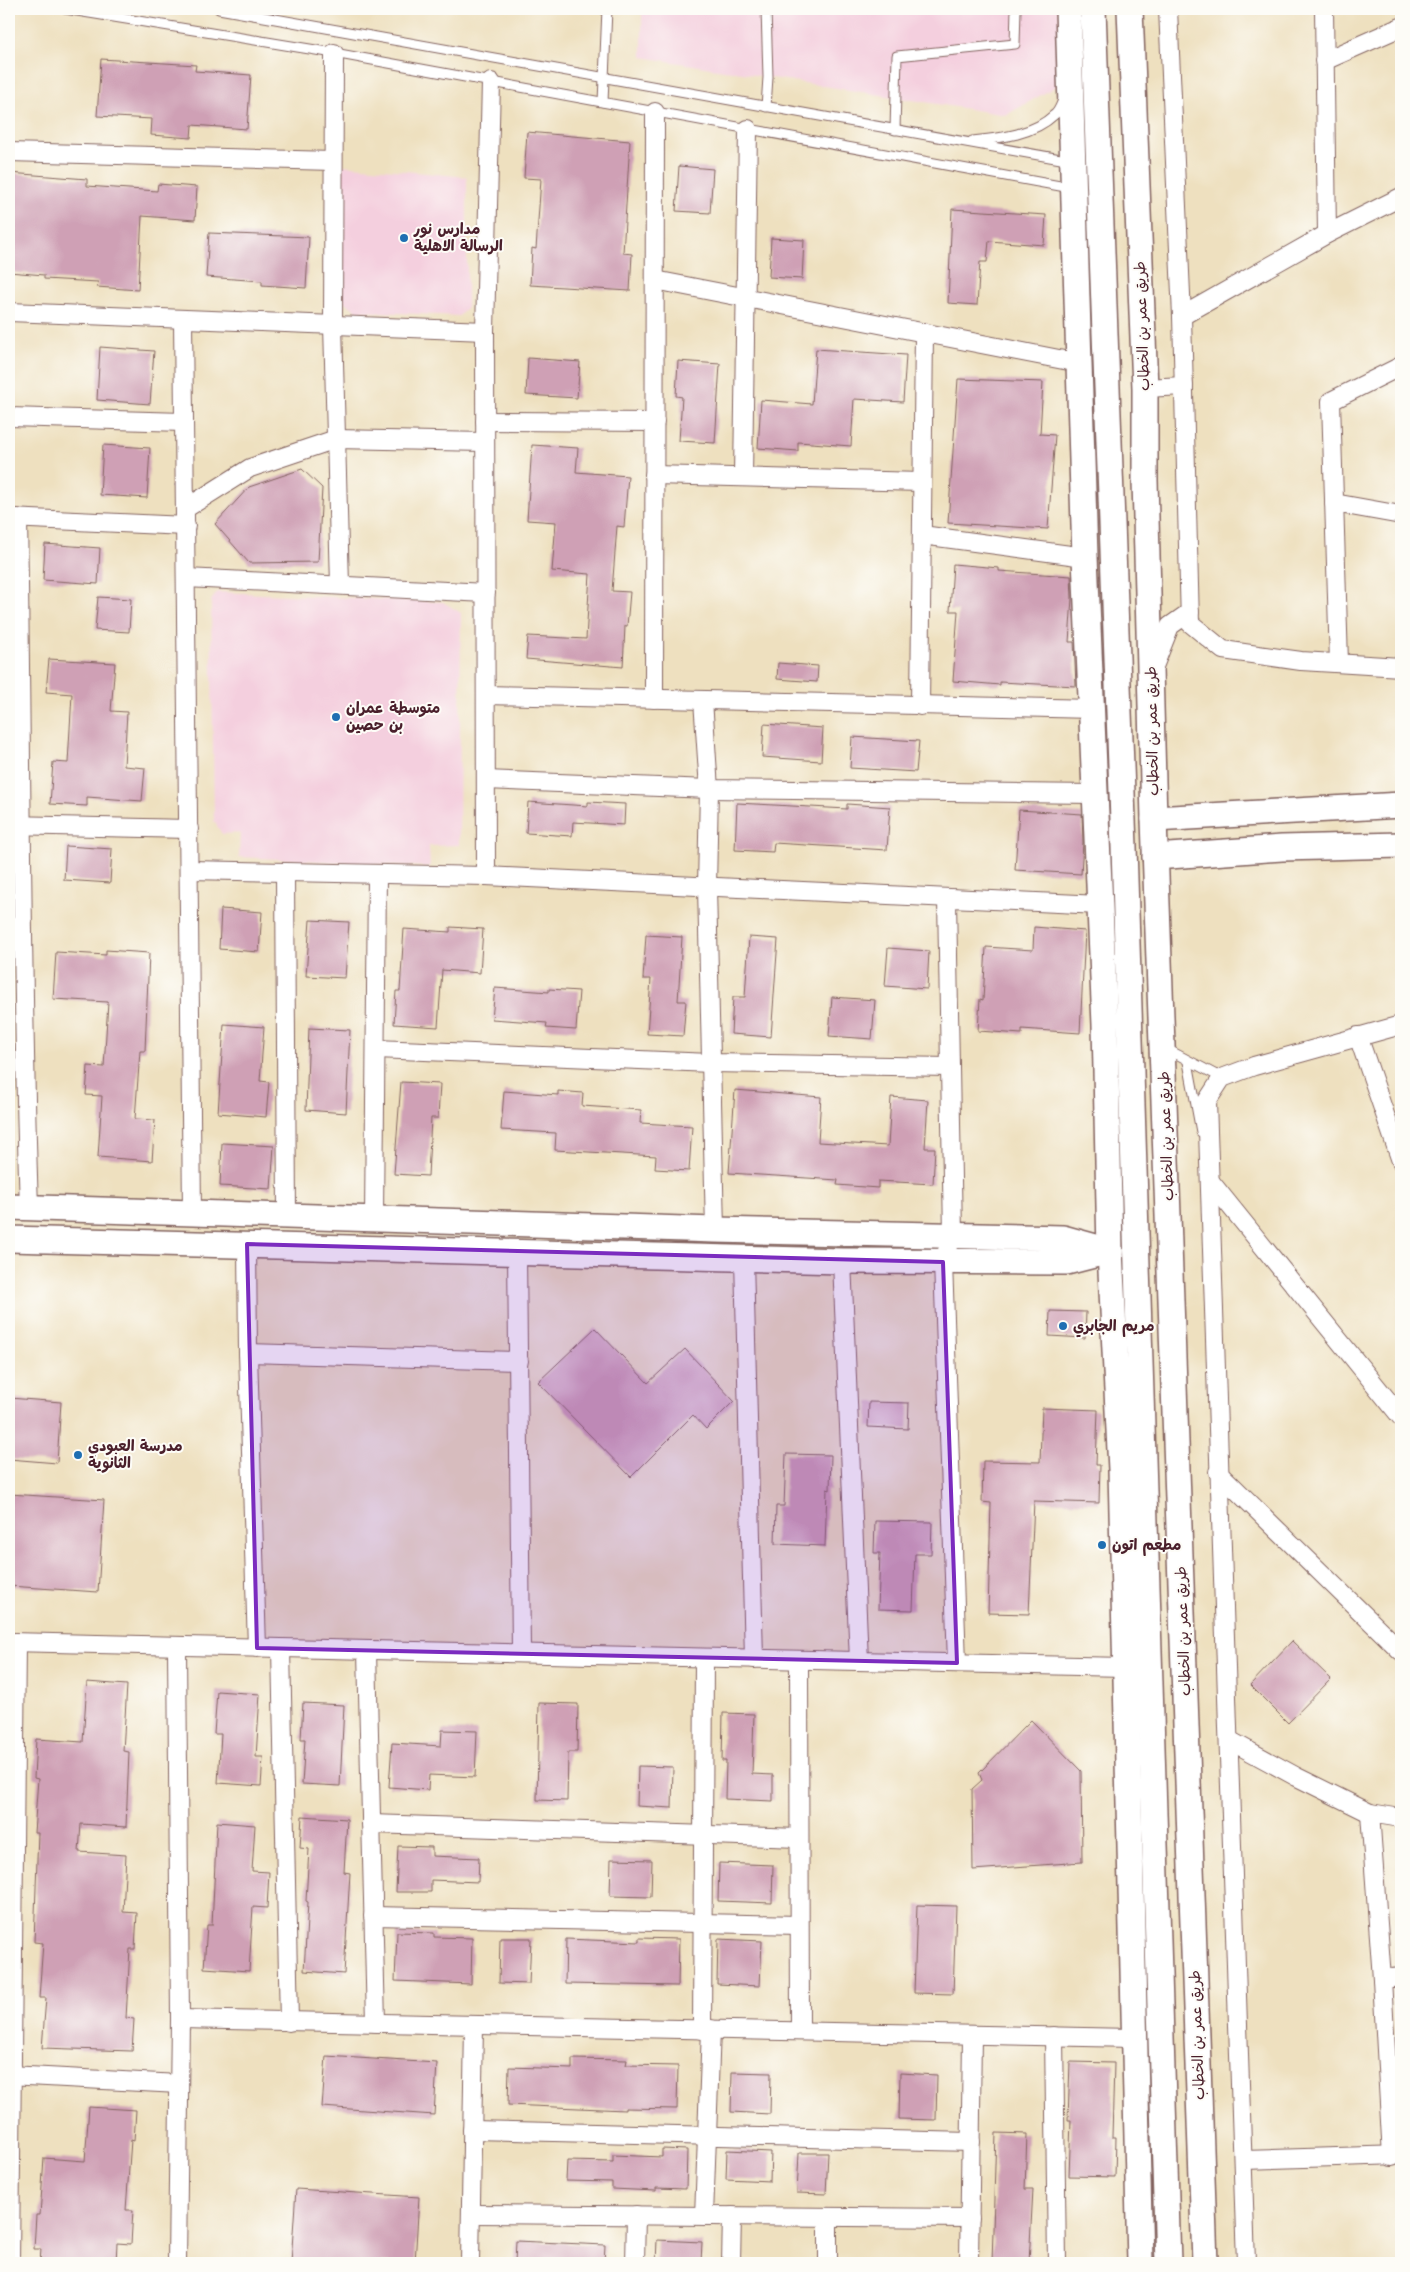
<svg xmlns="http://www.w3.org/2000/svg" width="1410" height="2272" font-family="'Comic Neue','Playpen Sans Arabic',sans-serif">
<rect width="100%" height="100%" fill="#fdfcf7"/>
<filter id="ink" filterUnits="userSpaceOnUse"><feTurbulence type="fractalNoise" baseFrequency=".02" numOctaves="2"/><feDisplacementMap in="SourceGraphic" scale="10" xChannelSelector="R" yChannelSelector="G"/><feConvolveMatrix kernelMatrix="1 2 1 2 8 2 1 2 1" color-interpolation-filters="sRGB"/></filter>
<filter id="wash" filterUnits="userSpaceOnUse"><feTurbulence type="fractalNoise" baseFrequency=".0096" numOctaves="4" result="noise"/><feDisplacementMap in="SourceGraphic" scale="20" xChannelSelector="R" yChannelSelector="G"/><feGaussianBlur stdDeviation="1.12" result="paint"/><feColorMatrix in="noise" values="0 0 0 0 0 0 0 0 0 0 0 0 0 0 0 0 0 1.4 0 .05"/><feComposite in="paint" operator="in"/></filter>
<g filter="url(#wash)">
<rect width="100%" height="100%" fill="#eee0bf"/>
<g fill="#f4cfde">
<polygon points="642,9 1059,9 1064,82 1006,115 642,57"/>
<polygon points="342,165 467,177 467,307 459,316 358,311 341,300"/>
<polygon points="217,592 443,602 461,613 459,845 429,846 430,867 239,857 240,833 222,834 214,821 211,601"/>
</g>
<g id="blocks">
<g fill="#cfa0b5">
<polygon points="101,59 196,65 195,71 251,75 247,129 192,125 191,138 151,135 152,119 97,116"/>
<polygon points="527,132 630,141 623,253 632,254 630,291 530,285 532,248 536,249 541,179 524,178"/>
<polygon points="679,166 713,169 710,213 676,211"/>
<polygon points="9,173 87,179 87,186 157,191 158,184 197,187 195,220 142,216 138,290 97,287 98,282 44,279 44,275 9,272"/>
<polygon points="952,209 1046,215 1044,245 989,241 987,262 980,262 977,305 948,303"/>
<polygon points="209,233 309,237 306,288 262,285 262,281 206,277"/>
<polygon points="771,238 804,240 802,279 769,277"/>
<polygon points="100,347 154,351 150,404 97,400"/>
<polygon points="816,349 906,355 903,402 854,399 851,446 798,442 798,451 758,448 761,400 812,404"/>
<polygon points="528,358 580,362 577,398 526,395"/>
<polygon points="678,361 720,364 715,443 679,441 682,397 676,396"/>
<polygon points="958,379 1043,382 1040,434 1055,435 1048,529 948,523"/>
<polygon points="103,445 150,448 147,498 100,495"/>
<polygon points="532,445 578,448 576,472 628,476 624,527 617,526 612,591 630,592 627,626 625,626 623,667 526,659 528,636 586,639 590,574 552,571 556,522 527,520"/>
<polygon points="302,469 322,488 318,562 249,563 215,524 249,487"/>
<polygon points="45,544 100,548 98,584 43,580"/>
<polygon points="953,564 999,568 999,571 1071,576 1072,598 1069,642 1074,642 1076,686 1000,682 1000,685 953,681 958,611 950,611"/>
<polygon points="98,597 131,599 129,632 95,630"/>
<polygon points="49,659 115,663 111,711 127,712 124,766 145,768 142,801 87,797 87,806 50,804 53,762 68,763 72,694 46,692"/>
<polygon points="778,663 818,666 817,682 777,679"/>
<polygon points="764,724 823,728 821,761 762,757"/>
<polygon points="852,737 919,741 916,772 850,768"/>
<polygon points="528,802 588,806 588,802 625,804 624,825 573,822 572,836 526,833"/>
<polygon points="737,803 847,809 847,804 890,807 887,850 774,843 773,852 735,850"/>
<polygon points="1019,810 1082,814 1083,842 1081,874 1015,870"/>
<polygon points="66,846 112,849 110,883 64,880"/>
<polygon points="221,909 262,912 259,952 219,949"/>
<polygon points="310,920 349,922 345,978 306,976"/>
<polygon points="450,927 483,929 480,973 442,970 438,1027 394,1024 396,991 400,991 404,929 450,932"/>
<polygon points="1034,927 1085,931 1080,1033 1022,1029 1022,1034 978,1031 980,999 983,1000 986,947 1033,950"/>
<polygon points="646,935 682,937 678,1001 686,1001 683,1036 647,1034 651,979 643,979"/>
<polygon points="749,937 778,939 771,1037 731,1034 733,997 745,997"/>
<polygon points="888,948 929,951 927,989 885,986"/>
<polygon points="106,950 149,953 145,1051 140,1051 135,1119 155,1120 152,1161 98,1157 102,1096 86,1095 88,1066 104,1067 108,1002 53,999 56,952 106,955"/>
<polygon points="495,988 549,992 549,989 579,991 576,1030 546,1028 547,1023 492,1019"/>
<polygon points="832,997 875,1000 872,1039 829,1036"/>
<polygon points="224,1024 264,1027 260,1081 269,1082 266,1117 218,1113"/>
<polygon points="309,1028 350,1030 346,1113 306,1110"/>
<polygon points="401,1082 440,1084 438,1118 431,1118 428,1176 394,1174"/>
<polygon points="735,1090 821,1097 818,1142 888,1146 891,1097 928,1100 925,1148 935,1148 933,1184 878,1181 878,1188 837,1185 838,1180 729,1173"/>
<polygon points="504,1091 558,1095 558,1091 583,1093 582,1106 641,1110 640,1123 692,1126 689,1171 655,1169 656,1156 555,1150 556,1133 501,1130"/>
<polygon points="222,1143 274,1146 271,1189 220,1186"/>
<polygon points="1050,1311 1086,1312 1085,1338 1049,1336"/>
<polygon points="595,1328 648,1383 685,1349 734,1401 706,1429 693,1415 631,1477 538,1382"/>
<polygon points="9,1398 61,1402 57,1463 9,1459"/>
<polygon points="869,1402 909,1403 908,1429 868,1427"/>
<polygon points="1042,1408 1098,1410 1096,1465 1100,1465 1099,1503 1034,1501 1029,1614 988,1613 991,1503 982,1502 983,1461 1040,1462"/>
<polygon points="786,1454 831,1455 830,1490 827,1489 825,1546 775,1544 776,1506 784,1506"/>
<polygon points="9,1494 104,1500 98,1592 9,1586"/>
<polygon points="875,1521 932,1522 931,1554 915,1554 913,1610 878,1609 880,1553 874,1553"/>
<polygon points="1292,1641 1331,1679 1288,1723 1250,1685"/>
<polygon points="87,1682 127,1685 123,1751 129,1752 126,1827 81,1824 79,1852 126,1855 123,1912 137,1913 135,1949 130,1949 126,2018 134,2019 132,2051 42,2048 46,1998 39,1998 43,1943 34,1942 38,1833 34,1833 38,1779 34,1778 36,1739 83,1742"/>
<polygon points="217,1691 260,1694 256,1757 263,1757 261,1786 218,1783 221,1734 214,1734"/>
<polygon points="303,1703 344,1705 340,1786 302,1784 305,1739 301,1739"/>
<polygon points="539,1703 578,1704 577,1752 568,1752 567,1801 537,1800"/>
<polygon points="723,1713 754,1714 752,1774 773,1775 773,1801 725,1799 726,1761 722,1761"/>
<polygon points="1031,1720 1081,1771 1082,1862 973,1870 972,1789 982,1780 979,1773"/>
<polygon points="442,1730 477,1731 475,1777 429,1775 428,1790 389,1787 392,1743 441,1746"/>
<polygon points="638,1766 673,1767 672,1808 637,1806"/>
<polygon points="302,1816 347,1819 344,1872 350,1873 344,1974 304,1971 308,1902 306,1901 309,1849 300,1848"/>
<polygon points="217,1822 255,1825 252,1871 269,1872 267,1908 253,1907 249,1971 204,1968 207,1925 212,1925"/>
<polygon points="398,1846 432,1847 432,1856 479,1858 478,1882 431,1880 431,1892 396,1892"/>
<polygon points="611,1859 652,1860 651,1897 610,1896"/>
<polygon points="719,1863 773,1865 772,1903 718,1901"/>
<polygon points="917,1905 956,1906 953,1994 914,1993"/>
<polygon points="397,1932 434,1933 434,1937 472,1938 471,1984 395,1981"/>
<polygon points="500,1938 531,1938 529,1984 499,1983"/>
<polygon points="639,1938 679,1939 678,1986 565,1984 566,1939 639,1942"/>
<polygon points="718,1939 762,1941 760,1986 717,1984"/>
<polygon points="326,2056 437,2063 434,2115 322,2107"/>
<polygon points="572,2059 627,2060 626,2065 678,2066 677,2109 625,2108 625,2110 508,2105 509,2067 572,2069"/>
<polygon points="1070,2062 1114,2063 1112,2137 1116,2137 1115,2177 1069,2176 1071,2120 1068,2120"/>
<polygon points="732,2072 771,2073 770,2114 731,2112"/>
<polygon points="900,2073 937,2075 936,2120 899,2119"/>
<polygon points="89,2107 136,2110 134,2141 131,2140 126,2210 133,2210 131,2244 117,2243 116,2263 40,2263 41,2249 34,2249 36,2215 40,2215 44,2158 85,2161"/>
<polygon points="996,2133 1027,2134 1025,2189 1033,2189 1029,2263 992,2263"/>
<polygon points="662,2149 687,2150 686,2189 656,2188 656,2191 612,2189 612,2182 566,2181 567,2161 613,2162 613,2155 662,2157"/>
<polygon points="727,2150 771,2152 770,2181 726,2179"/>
<polygon points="799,2153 828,2153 826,2194 797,2193"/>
<polygon points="296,2189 419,2197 415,2263 291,2263"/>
<polygon points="657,2240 702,2242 701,2263 656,2263"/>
<polygon points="516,2241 605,2245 604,2263 515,2263"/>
</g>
</g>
</g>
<g filter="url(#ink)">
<use href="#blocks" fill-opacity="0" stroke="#83635f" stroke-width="1"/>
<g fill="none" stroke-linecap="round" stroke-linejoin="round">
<defs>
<g id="lane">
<polyline points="65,9 334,53 1071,188"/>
<polyline points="219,9 1072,161"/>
<polyline points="603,102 607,9"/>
<polyline points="766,107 768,77 766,9"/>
<polyline points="895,130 897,56 1015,44 1016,9"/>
<path d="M972,141C1000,138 1033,135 1054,115C1059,112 1061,104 1064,98"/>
<polyline points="1165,1048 1222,1078"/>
<polyline points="1188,1062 1201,1132"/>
</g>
<g id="street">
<polyline points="1168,9 1182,316 1190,623 1223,650 1301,661 1401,667"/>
<polyline points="1324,9 1327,234"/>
<polyline points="334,53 333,325 340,585"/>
<polyline points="1324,61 1401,27"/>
<polyline points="9,152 333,161"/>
<polyline points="655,280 1079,363"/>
<polyline points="9,312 485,331"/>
<polyline points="1182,316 1327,234 1401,197"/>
<polyline points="183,319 192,1213"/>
<polyline points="1145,388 1184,386"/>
<polyline points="9,417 184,422"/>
<polyline points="485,421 655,422"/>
<polyline points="654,475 922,482"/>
<polyline points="743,477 748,129"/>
<polyline points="1334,503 1401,515"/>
<polyline points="185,509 250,468 336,439 485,442"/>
<polyline points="9,518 186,526"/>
<path d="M18,518C22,748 21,978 29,1207"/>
<polyline points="922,535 1085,557"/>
<polyline points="186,578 486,593"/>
<polyline points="1339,663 1331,401 1401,366"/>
<polyline points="1153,669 1170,626 1190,612"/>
<polyline points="486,695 1092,709"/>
<polyline points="654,699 655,112"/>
<polyline points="703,700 709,789 707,887 715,1230"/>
<polyline points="920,706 924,332"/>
<polyline points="486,780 709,789 1094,794"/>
<polyline points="9,825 189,829"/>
<polyline points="189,870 486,876 1100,905"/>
<polyline points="285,872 287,1216"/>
<polyline points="486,876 485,331 491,82"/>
<polyline points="947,899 953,1235 943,1262 957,1663"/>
<polyline points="1358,1036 1401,1161"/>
<polyline points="376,1049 711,1063 950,1067"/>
<polyline points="1210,1181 1401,1417"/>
<polyline points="374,1218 377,874"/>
<polyline points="247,1244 248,1353 257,1648"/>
<polyline points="517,1252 521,1653"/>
<polyline points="744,1259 754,1659"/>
<polyline points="842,1261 859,1661"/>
<polyline points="248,1353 519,1361"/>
<polyline points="1218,1472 1401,1651"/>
<polyline points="9,1642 1125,1667"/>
<polyline points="281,1649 289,2022"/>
<polyline points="367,1651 376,2023"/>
<polyline points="799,1660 800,2030"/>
<polyline points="1229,1740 1297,1777 1370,1813 1401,1818"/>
<polyline points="1370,1813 1382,1979 1392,2157"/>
<polyline points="371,1824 799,1838"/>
<polyline points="373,1916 799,1925"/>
<polyline points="1382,1979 1401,1977"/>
<polyline points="180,2019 1133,2038"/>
<polyline points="702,2030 704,1658"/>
<polyline points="1054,2036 1057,2263"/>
<polyline points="9,2075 179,2084"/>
<polyline points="472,2130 971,2142"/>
<polyline points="1243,2160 1401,2155"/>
<polyline points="471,2214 970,2218"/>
<polyline points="704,2216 711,2029"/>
<polyline points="10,2263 16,1642"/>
<polyline points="177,2263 180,2019 177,1646"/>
<polyline points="470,2263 474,2025"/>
<polyline points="635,2263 636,2215"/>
<polyline points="731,2263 732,2216"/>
<polyline points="828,2263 828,2217"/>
<polyline points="969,2263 972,2035"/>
<polyline points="1246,2263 1207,1101 1222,1078 1254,1066 1401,1025"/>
</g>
<g id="secondary">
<polyline points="1068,9 1085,557 1105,1025 1110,1251 1121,1470 1140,2263"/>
<polyline points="1093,9 1124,847 1168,2263"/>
<polyline points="1130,9 1145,388 1145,480 1154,819 1205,2263"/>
<polyline points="1154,819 1401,805"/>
<polyline points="1155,857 1282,848 1401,845"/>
<polyline points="9,1207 715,1230 1063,1238 1110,1251"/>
<polyline points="9,1239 842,1261 1067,1262 1110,1251"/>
</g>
</defs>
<use href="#lane" stroke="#83635f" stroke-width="11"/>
<use href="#street" stroke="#83635f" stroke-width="20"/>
<use href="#secondary" stroke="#83635f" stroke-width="28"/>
<use href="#lane" stroke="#fff" stroke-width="9"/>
<use href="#street" stroke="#fff" stroke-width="18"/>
<use href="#secondary" stroke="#fff" stroke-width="25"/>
</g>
</g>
<path fill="#7b2cbf" fill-opacity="0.2" stroke="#7b2cbf" stroke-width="4" stroke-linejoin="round" d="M247,1244L943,1262L957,1663L257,1648Z"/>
<g fill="#1f6fb2" stroke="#fdfcf7" stroke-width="2">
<circle cx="404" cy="238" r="5"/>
<circle cx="336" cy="717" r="5"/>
<circle cx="1063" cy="1326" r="5"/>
<circle cx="78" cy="1455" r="5"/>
<circle cx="1102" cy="1545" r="5"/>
</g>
<g text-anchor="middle" stroke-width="4" stroke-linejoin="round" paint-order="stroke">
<g font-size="15" font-weight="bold" fill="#4a1f2b" stroke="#fdfcf7" text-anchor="start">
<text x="414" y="234">مدارس نور<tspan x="414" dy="17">الرسالة الاهلية</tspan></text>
<text x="346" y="713">متوسطة عمران<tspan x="346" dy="17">بن حصين</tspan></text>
<text x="1073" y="1331">مريم الجابري</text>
<text x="88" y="1451">مدرسة العبودي<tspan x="88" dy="17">الثانوية</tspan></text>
<text x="1112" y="1550">مطعم اتون</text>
</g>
<g font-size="15" fill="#4a1f2b" stroke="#fdfcf7">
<text transform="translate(1142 326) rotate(-92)" y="5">طريق عمر بن الخطاب</text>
<text transform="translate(1152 731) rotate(-91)" y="5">طريق عمر بن الخطاب</text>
<text transform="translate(1166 1136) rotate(-92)" y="5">طريق عمر بن الخطاب</text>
<text transform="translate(1183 1631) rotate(-92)" y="5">طريق عمر بن الخطاب</text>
<text transform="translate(1197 2035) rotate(-92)" y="5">طريق عمر بن الخطاب</text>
</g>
</g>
<rect width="1410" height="2272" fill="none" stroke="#fdfcf7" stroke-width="30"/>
</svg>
